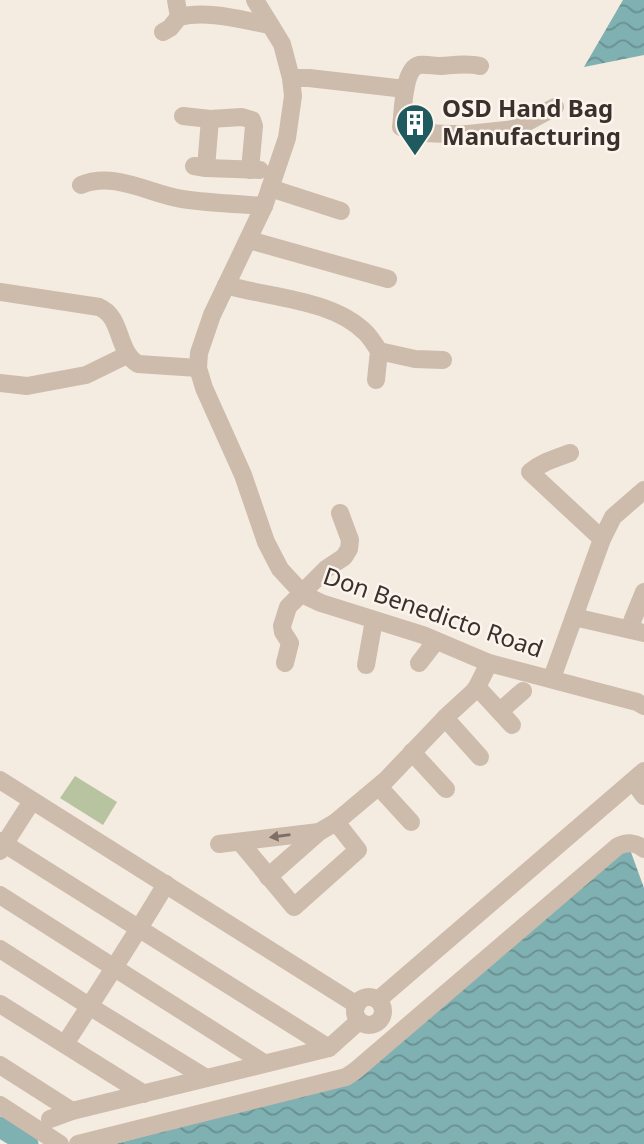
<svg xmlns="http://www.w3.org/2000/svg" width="644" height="1144" font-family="'Noto Sans',sans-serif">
<defs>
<pattern id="water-waves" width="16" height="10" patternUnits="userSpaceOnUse" patternTransform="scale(1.75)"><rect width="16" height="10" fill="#7fb0b2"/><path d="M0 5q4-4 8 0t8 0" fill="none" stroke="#699091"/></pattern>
</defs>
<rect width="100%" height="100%" fill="#f4ebe1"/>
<polygon fill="#b8c4a0" points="75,776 117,802 103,825 60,798"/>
<g fill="url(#water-waves)">
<polygon points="623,0 644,0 644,55 584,67"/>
<polygon points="628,844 644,888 644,1144 115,1144 348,1081"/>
</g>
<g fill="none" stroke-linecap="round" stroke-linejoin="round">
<polyline stroke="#7fb0b2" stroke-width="21" points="0,1127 28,1144"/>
<g stroke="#cdbbac" stroke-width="18">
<polyline points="176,0 179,17"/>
<polyline points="255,0 282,44 291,78 293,96 287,138 264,206 212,315 199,353 198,368 204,388 243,475 266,542 280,569 304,595 321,603 423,635 489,663 637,702 644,706"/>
<path d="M163,32L170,28L179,17C208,10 241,20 270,25"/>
<path d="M480,66C467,63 455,65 441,66C434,66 426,64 419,65C403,69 403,113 401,127L423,133L449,134H468L514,129L555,107"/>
<polyline points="291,78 309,78 405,89"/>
<polyline points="183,116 210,119 242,117 252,120 254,126 250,170"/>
<polyline points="194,166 206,168 260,170"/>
<polyline points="206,168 210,119"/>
<path d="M81,185C114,171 150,194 182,199C209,203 237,204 264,206"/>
<polyline points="270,188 341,211"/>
<polyline points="249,240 388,279"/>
<path d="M226,285C270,298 333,299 366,333C371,338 375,345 379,351L376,380"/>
<path d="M0,292L99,307C123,317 116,351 138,364L198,368"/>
<polyline points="379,351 415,359 443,360"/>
<polyline points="0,383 27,386 86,375 127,355"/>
<path d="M570,453C556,458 542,462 530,472L602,539"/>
<polyline points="574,617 644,633"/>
<polyline points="629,629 644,592"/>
<polyline points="285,663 290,643 283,632 282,626 288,607 326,569 344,557 349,549 350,540 340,513"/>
<polyline points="419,663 436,641"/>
<polyline points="366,665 374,620"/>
<polyline points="552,678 602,539 613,517 644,490"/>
<polyline points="477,687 512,725"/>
<polyline points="500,711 523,691"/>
<polyline points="445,718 480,757"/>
<polyline points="412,752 446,789"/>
<polyline points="0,780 357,1005"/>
<polyline points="633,781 644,796"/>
<polyline points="379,787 411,822"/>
<polyline points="0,841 329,1048"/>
<polyline points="240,842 294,907 358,850 336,822"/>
<polyline points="219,844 319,832"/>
<polyline points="0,851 32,801"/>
<polyline points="268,877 319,832 336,822 386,780 448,715 473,692 477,687 489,663"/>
<polyline points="0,895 264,1063"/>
<polyline points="0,949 89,1006 206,1078"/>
<circle cx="369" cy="1011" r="14"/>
<polyline points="378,1000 644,771"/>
<polyline points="0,1004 144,1094"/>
<path d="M65,1044C99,991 134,938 166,884"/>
<polyline points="0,1065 72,1111"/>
<polyline points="0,1105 60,1144"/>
<polyline points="50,1119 72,1111 329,1048 359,1021"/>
<path d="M78,1144L346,1077L355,1071L618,846C628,842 635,842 644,849"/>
</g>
</g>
<defs><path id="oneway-solid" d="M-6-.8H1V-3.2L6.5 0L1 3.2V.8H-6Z" transform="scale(1.75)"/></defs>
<use fill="#7d6f65" href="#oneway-solid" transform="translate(280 836) rotate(172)"/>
<defs>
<symbol id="building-pin" viewBox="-11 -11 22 30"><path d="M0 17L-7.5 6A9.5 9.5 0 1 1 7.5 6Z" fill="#1f5a5e" stroke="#fbf5ee"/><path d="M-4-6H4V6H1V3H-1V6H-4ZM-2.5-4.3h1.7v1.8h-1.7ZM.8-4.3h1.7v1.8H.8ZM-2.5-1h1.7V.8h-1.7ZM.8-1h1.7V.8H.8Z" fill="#fff"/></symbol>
</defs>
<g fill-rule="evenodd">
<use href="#building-pin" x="393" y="101" width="44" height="60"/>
</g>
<g text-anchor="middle" stroke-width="5" stroke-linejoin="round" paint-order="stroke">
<g font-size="24" font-weight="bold" fill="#3b302b" stroke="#fbf5ee" text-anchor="start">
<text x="442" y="117">OSD Hand Bag<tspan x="442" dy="28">Manufacturing</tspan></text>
</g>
<g font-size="24" fill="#3b302b" stroke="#fbf5ee">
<text transform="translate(433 613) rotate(19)" y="8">Don Benedicto Road</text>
</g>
</g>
</svg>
